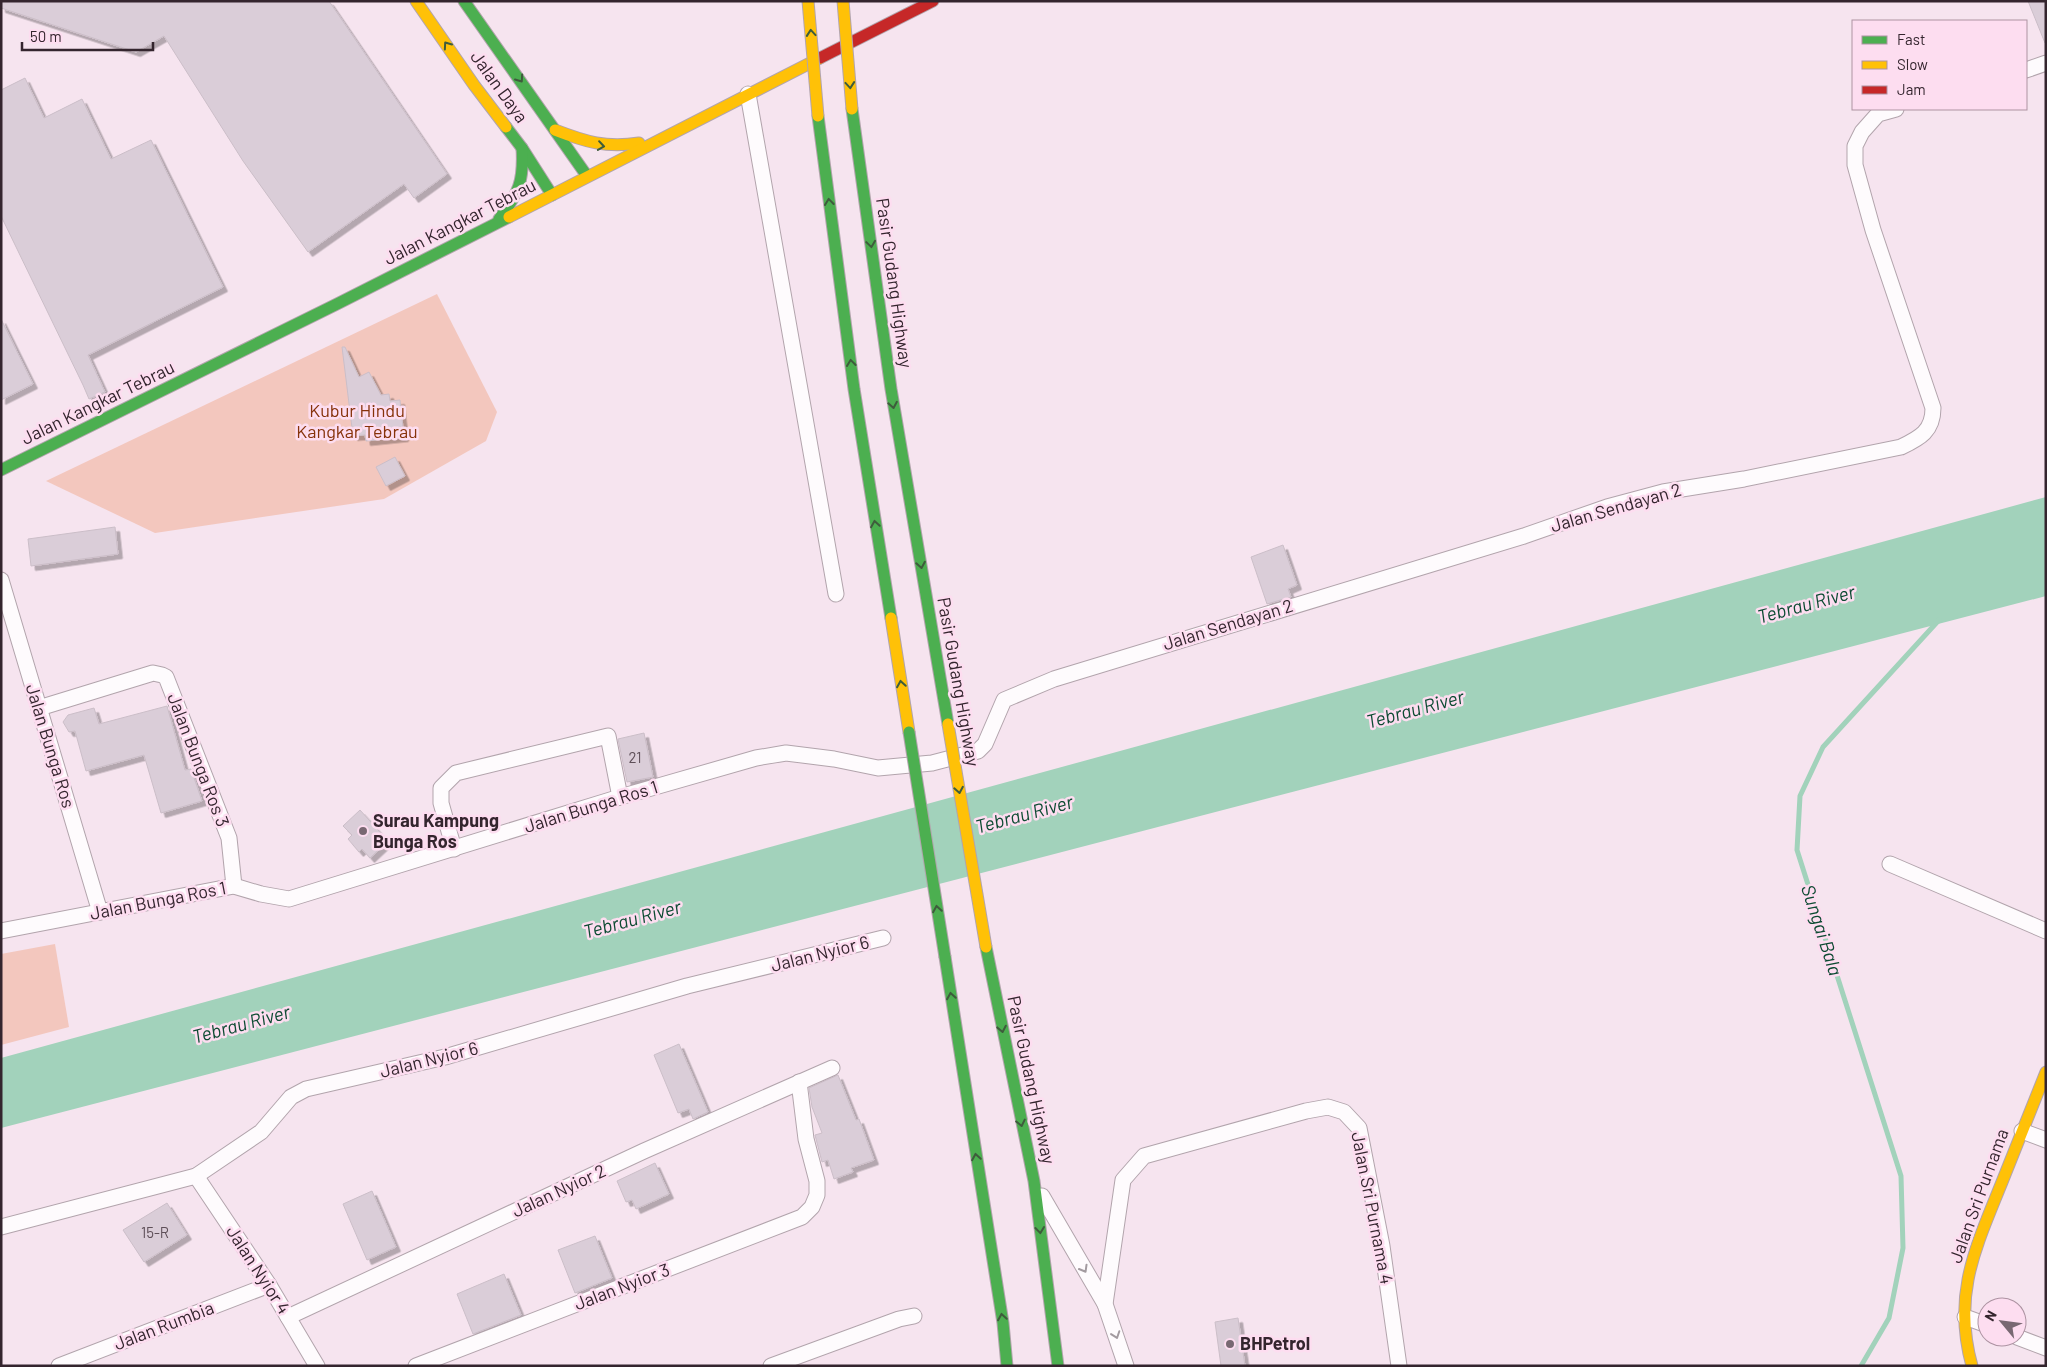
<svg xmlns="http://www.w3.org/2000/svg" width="2047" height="1367" font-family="Barlow,sans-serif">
<defs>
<filter id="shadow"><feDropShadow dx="4.5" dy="4.5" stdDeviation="0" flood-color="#0004"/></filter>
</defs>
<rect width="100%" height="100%" fill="#f6e4ef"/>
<g fill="#f3c7be">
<polygon points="437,294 497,412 486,441 384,499 155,533 46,481"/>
<polygon points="55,944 69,1027 1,1045 1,954"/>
</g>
<polygon fill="#a2d2bb" points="2046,497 2046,596 1,1128 1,1058"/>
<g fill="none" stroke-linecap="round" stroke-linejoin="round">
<polyline stroke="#a2d2bb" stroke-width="5" points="1861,1366 1889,1318 1903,1248 1901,1176 1797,850 1800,796 1823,747 1939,620"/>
</g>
<g fill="#dacdd8" stroke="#cbbec8" filter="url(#shadow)">
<polygon points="1,1 329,1 447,174 414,198 404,184 308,252 243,161 164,36 136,52 1,8"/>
<polygon points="2028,1 2046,1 2046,43 2045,43"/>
<polygon points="25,78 44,118 82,99 111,159 151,140 223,287 88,355 105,392 89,399 83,385 1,216 1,90"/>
<polygon points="1,319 33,384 1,400"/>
<polygon points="342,347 345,347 359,377 369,372 381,395 389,394 390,401 400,400 404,437 366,441 365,435 353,436"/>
<polygon points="395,457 405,476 386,486 376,467"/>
<polygon points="115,527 118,554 31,566 28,539"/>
<polygon points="1283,545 1297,585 1288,589 1291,597 1267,604 1251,557"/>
<polygon points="167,706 185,770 191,769 202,801 161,813 144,755 86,771 75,731 69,732 63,722 68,715 94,708 99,724"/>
<polygon points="644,733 653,777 627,782 618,739"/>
<polygon points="360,810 388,841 370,858 362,849 359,852 348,839 352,835 343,826"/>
<polygon points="679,1044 708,1112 693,1119 689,1109 678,1113 654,1055"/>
<polygon points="838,1075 856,1120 859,1119 874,1160 851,1168 853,1172 834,1179 828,1160 822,1162 815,1135 822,1133 812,1107 809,1088"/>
<polygon points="655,1163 669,1194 636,1209 632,1200 626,1202 617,1181"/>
<polygon points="372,1191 396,1247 367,1260 343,1204"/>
<polygon points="167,1203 187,1235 144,1262 123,1230"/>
<polygon points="595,1236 612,1278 575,1293 558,1250"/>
<polygon points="504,1274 521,1315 473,1334 457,1294"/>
<polygon points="1238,1318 1245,1366 1221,1366 1215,1322"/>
</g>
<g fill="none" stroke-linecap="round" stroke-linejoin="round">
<defs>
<g id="street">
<polyline points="2026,70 2046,63"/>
<polyline points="748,94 836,594"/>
<polyline points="1,580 100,912"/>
<polyline points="39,708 153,673 162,675 166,677 229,838 234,886"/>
<polyline points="454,849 441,803 441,788 456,773 608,736 620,797"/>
<polyline points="1890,864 2046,931"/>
<path d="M1,931L234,886L261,894L289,899L620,797L756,758L786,753L834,759L878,768L932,763L978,751L985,744L1004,700L1054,679L1524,536L1607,507L1663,492L1744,479L1901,447C1920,438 1933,431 1933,408L1873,230L1855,165V146L1862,132L1878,114L1896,109"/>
<polyline points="2022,1131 2046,1140"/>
<polyline points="196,1176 269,1285 317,1366"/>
<polyline points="1042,1196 1105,1304"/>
<polyline points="1,1227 196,1176 261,1132 291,1097 306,1089 445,1057 687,986 883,938"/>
<polyline points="288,1317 644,1151 832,1068"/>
<polyline points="1965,1317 1987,1325"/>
<polyline points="2017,1337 2046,1348"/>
<polyline points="59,1366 269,1285"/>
<polyline points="416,1366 802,1217 812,1207 817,1195 817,1181 806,1139 799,1082"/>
<polyline points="771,1366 899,1319 914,1316"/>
<polyline points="1126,1366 1105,1304 1123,1180 1144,1156 1306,1111 1328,1107 1344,1112 1359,1128 1382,1246 1399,1366"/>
</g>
<g id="fast">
<polyline points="464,1 587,176"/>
<polyline points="852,109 891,389 948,724"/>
<polyline points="818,116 854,389 891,618"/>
<polyline points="506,127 522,148 552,195"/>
<path d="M499,219C519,193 524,181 522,148"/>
<polyline points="1,470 337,304 509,217"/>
<polyline points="986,947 1034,1181 1058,1366"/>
<polyline points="945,957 1003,1323 1007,1366"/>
</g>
<g id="slow">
<polyline points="416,1 474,85 506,127"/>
<path d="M555,130C586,142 606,148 639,143"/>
<polyline points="509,217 820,58"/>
<polyline points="891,618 909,732"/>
<path d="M1972,1366C1952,1294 1976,1247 2002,1182C2017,1145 2031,1109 2046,1072"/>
</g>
<polyline id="jam" points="820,58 933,1"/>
</defs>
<use href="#street" stroke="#b2a4ac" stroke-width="17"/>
<use href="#fast" stroke="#b2a4ac" stroke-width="13"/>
<use href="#slow" stroke="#b2a4ac" stroke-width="13"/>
<use href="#jam" stroke="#b2a4ac" stroke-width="13"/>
<use href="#street" stroke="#fefbfd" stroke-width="15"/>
<use href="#fast" stroke="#4caf50" stroke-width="11"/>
<use href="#slow" stroke="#ffc107" stroke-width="11"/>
<use href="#jam" stroke="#c62828" stroke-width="11"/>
<defs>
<polyline id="fast-bridge" points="909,732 945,957"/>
<g id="slow-bridge">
<polyline points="808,1 818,116"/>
<polyline points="843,1 852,109"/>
<polyline points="948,724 986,947"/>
</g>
</defs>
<use href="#fast-bridge" stroke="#b2a4ac" stroke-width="13" stroke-linecap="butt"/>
<use href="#slow-bridge" stroke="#b2a4ac" stroke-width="13" stroke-linecap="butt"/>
<use href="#fast-bridge" stroke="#4caf50" stroke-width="11"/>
<use href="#slow-bridge" stroke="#ffc107" stroke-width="11"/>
</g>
<defs><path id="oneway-chevron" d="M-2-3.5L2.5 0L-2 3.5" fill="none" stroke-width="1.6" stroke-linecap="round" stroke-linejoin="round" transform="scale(1.25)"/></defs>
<g stroke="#3e5c3c">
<use href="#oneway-chevron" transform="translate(811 33) rotate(-95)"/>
<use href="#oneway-chevron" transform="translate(447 45) rotate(-125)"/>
<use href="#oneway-chevron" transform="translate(520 79) rotate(55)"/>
<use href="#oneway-chevron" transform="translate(850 85) rotate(85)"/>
<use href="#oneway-chevron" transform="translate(601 146) rotate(8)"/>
<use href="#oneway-chevron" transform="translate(829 202) rotate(-97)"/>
<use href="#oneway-chevron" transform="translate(871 244) rotate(82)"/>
<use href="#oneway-chevron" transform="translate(851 363) rotate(-97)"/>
<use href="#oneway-chevron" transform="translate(893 405) rotate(80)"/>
<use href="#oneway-chevron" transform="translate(875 524) rotate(-99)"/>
<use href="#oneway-chevron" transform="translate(921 565) rotate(80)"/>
<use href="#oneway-chevron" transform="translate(901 684) rotate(-99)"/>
<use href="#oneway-chevron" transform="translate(959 790) rotate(80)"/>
<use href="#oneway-chevron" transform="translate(937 909) rotate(-99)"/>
<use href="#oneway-chevron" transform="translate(951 996) rotate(-99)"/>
<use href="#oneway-chevron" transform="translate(1002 1029) rotate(79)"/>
<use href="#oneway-chevron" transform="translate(1021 1123) rotate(78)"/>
<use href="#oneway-chevron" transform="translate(976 1157) rotate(-99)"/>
<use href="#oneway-chevron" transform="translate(1040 1230) rotate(83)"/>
<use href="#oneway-chevron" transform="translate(1002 1317) rotate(-99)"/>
</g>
<g stroke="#a39ba0">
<use href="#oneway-chevron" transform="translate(1084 1269) rotate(60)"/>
<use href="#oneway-chevron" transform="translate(1116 1335) rotate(71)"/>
</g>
<g fill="#786872" stroke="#fdddf0" stroke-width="2">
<circle cx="363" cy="831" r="5"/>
<circle cx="1230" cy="1344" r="5"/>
</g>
<g text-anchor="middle" stroke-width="5" stroke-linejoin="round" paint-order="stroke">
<g font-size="15" fill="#5e4f58">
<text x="635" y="763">21</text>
<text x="155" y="1238">15-R</text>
</g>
<g font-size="18" fill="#34252e" stroke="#fdddf0">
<text transform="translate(499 87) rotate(54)" y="6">Jalan Daya</text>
<text transform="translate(460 222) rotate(-27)" y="6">Jalan Kangkar Tebrau</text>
<text transform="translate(894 283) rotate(82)" y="6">Pasir Gudang Highway</text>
<text transform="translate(98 403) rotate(-26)" y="6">Jalan Kangkar Tebrau</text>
<text transform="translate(1616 508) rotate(-16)" y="6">Jalan Sendayan 2</text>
<text transform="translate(1228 625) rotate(-17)" y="6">Jalan Sendayan 2</text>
<text transform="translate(958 682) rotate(80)" y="6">Pasir Gudang Highway</text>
<text transform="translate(50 746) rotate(73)" y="6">Jalan Bunga Ros</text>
<text transform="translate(198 760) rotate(69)" y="6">Jalan Bunga Ros 3</text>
<text transform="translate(591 807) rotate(-17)" y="6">Jalan Bunga Ros 1</text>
<text transform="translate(158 901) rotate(-11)" y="6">Jalan Bunga Ros 1</text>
<text transform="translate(820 954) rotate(-14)" y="6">Jalan Nyior 6</text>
<text transform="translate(429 1060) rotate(-14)" y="6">Jalan Nyior 6</text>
<text transform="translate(1031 1080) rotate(78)" y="6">Pasir Gudang Highway</text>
<text transform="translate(559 1191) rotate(-25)" y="6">Jalan Nyior 2</text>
<text transform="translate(1979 1196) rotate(-70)" y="6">Jalan Sri Purnama</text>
<text transform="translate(1372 1208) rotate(79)" y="6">Jalan Sri Purnama 4</text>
<text transform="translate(258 1270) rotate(57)" y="6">Jalan Nyior 4</text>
<text transform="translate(622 1287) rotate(-21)" y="6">Jalan Nyior 3</text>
<text transform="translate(164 1326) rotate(-21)" y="6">Jalan Rumbia</text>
</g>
<g font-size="18" fill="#86320a" stroke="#fdddf0">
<text x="357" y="417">Kubur Hindu<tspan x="357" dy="21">Kangkar Tebrau</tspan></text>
</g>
<g font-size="18" font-weight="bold" fill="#34252e" stroke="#fdddf0" text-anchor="start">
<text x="373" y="827">Surau Kampung<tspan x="373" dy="21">Bunga Ros</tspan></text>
<text x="1240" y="1350">BHPetrol</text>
</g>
<g font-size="19" font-style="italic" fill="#0c4b32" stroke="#fdddf0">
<text transform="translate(1806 604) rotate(-15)" y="7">Tebrau River</text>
<text transform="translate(1415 709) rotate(-15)" y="7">Tebrau River</text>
<text transform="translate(1024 814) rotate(-15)" y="7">Tebrau River</text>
<text transform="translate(632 919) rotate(-15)" y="7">Tebrau River</text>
<text transform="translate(1822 930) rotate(72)" y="7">Sungai Bala</text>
<text transform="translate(241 1024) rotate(-15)" y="7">Tebrau River</text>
</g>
</g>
<rect width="2047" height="1367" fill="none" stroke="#34252e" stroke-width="5"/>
<rect x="1852" y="20" width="175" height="90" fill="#fdddf0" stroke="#ad93a2"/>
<rect x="1862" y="36" width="25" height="8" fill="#4caf50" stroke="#ad93a2"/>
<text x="1897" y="45" font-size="15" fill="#34252e">Fast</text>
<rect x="1862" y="61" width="25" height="8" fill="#ffc107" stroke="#ad93a2"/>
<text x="1897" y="70" font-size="15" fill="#34252e">Slow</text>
<rect x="1862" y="86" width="25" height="8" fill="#c62828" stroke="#ad93a2"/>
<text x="1897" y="95" font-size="15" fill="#34252e">Jam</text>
<g transform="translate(2002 1322) rotate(299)"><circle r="24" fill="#fdddf0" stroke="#ad93a2"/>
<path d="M0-4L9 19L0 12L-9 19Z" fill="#786872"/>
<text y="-8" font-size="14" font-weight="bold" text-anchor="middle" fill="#34252e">N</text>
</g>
<path d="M22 42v8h131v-8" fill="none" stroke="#34252e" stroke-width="2.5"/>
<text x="30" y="42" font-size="15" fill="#34252e" stroke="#fdddf0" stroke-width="4" paint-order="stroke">50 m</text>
</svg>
